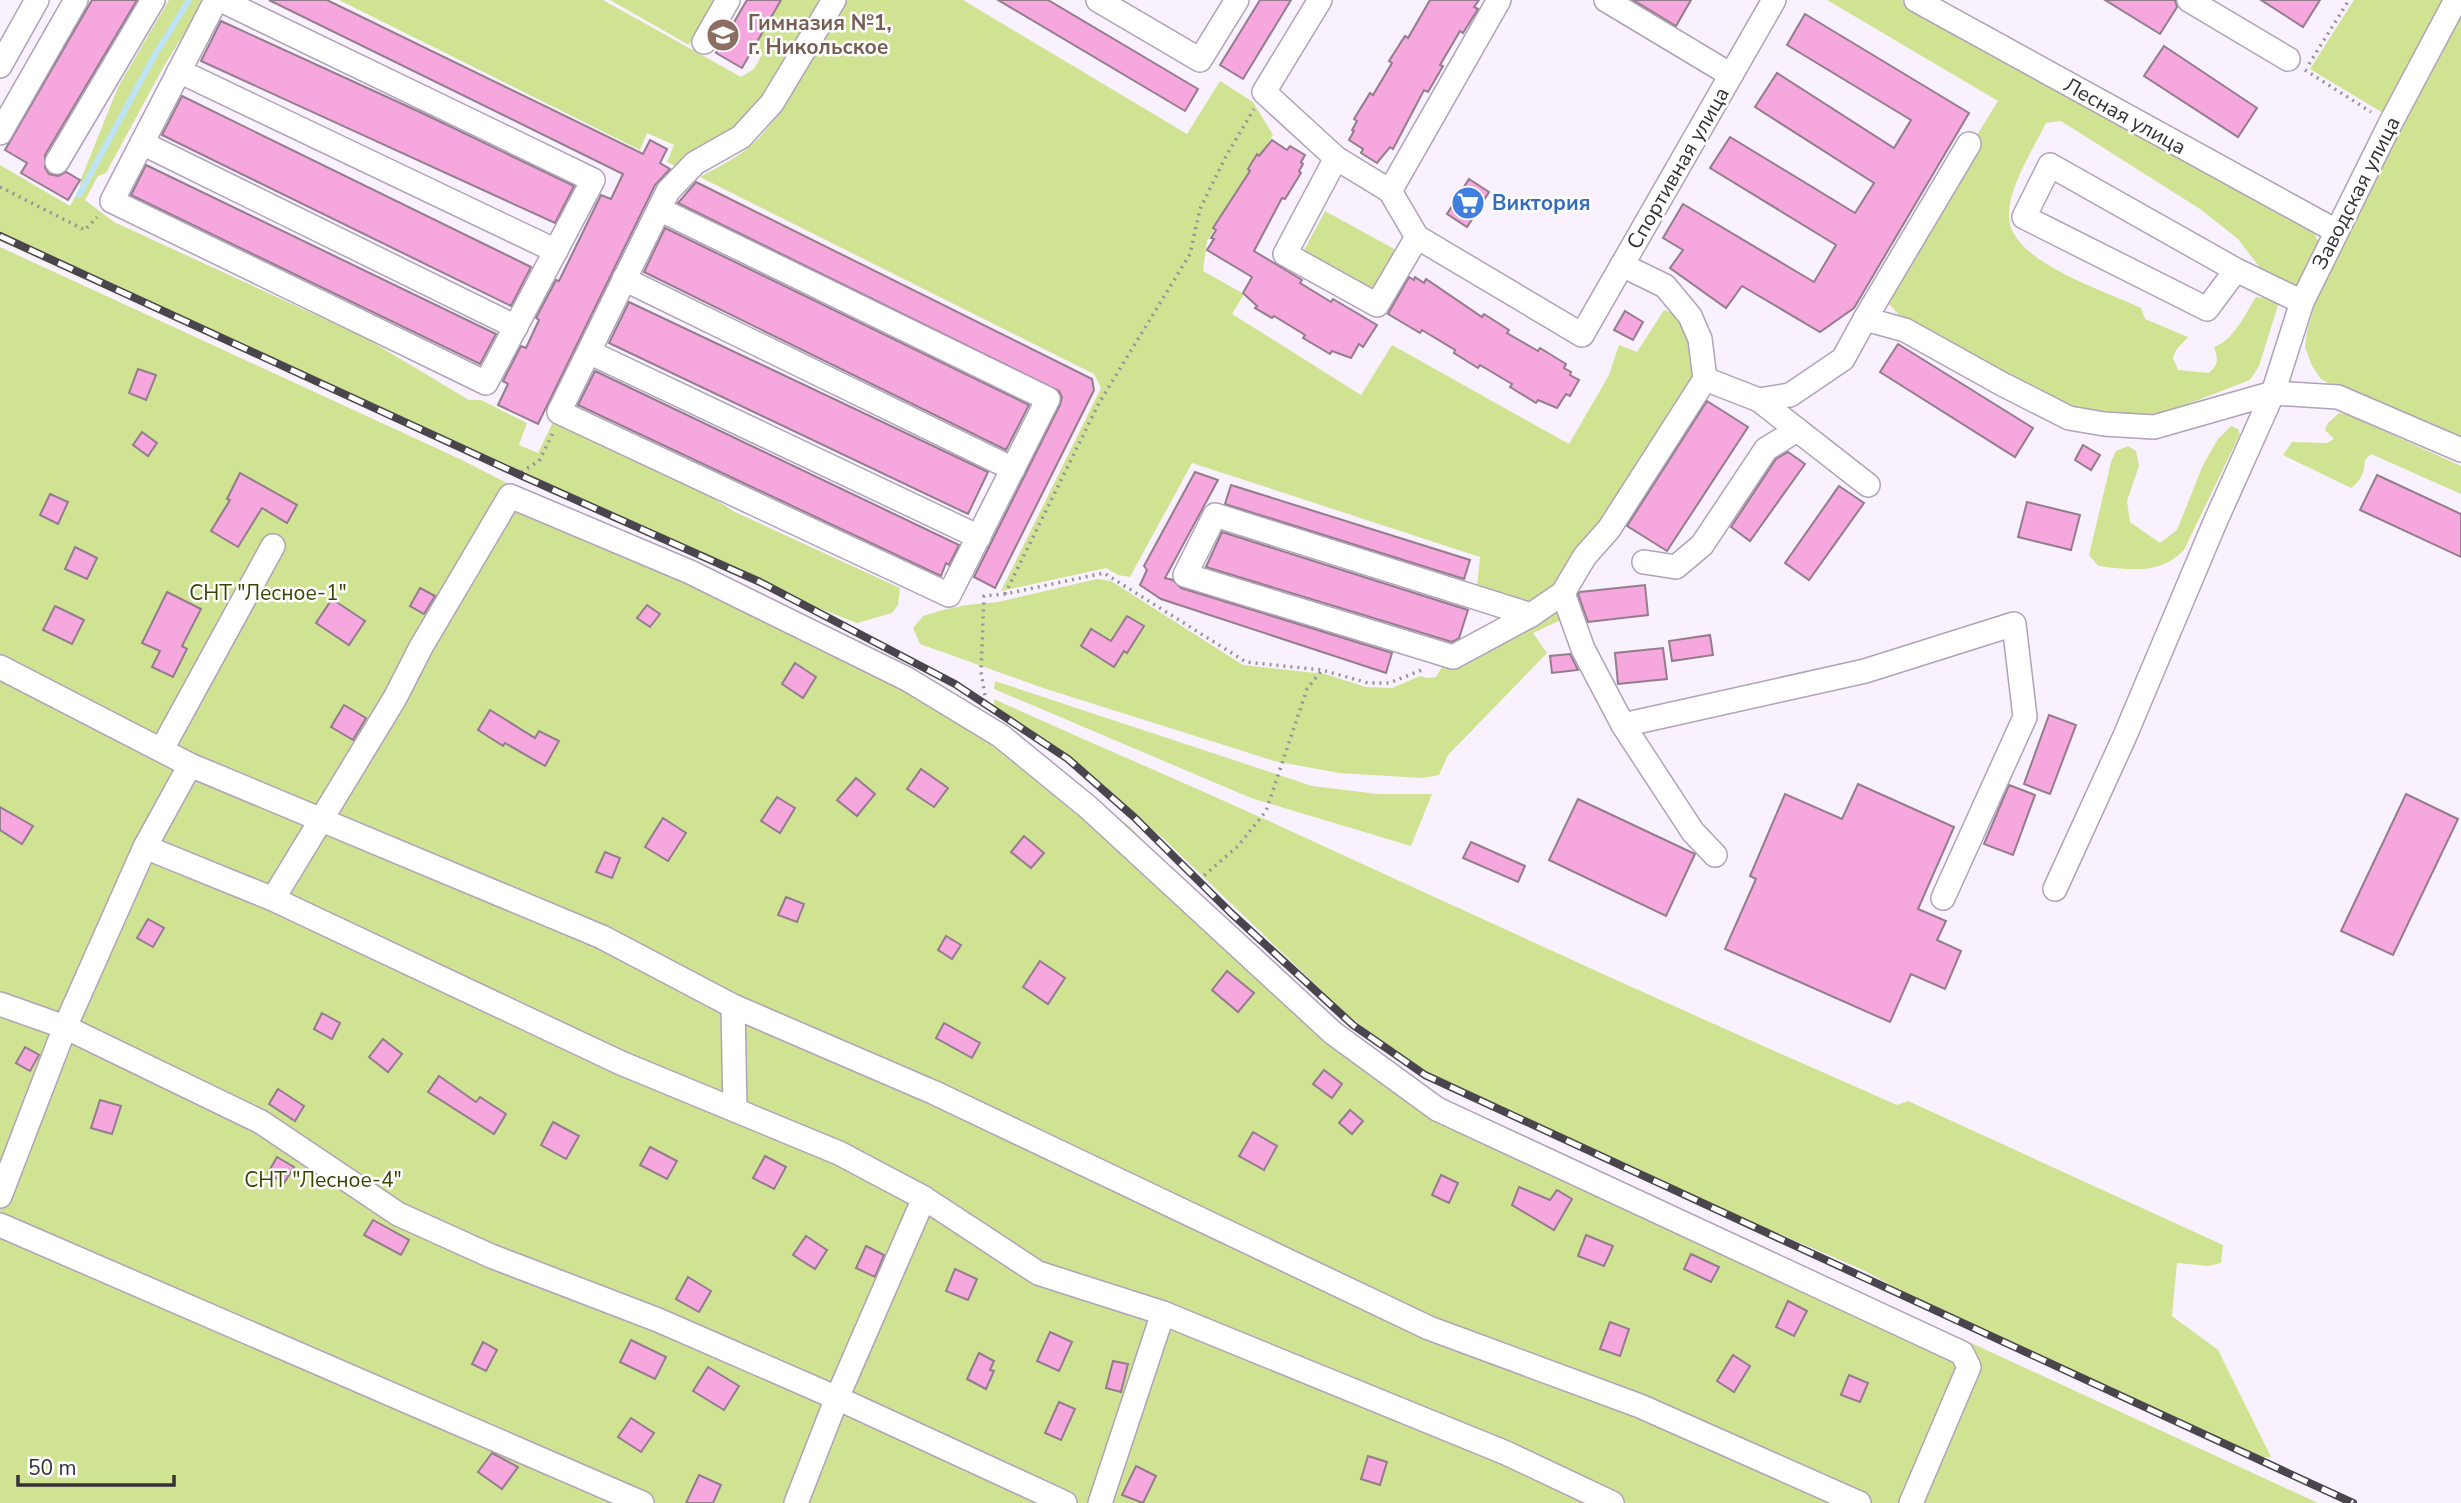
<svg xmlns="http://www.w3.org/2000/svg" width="2461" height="1503" font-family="'Nunito Sans',sans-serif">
<rect width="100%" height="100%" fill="#f9f1fe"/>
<g fill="#d0e393">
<polygon points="169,0 205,0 164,66 106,173 98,176 85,200 114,222 364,337 469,400 481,400 527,423 519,445 538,453 553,422 703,492 735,512 900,588 898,605 892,613 857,623 766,588 0,241 0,165 70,206 80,188 81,179 118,87"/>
<polygon points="339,0 603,0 741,77 754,69 763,53 754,46 781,0 821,0 770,87 752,114 721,138 675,166 667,162 674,145 647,133 640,150"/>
<polygon points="610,0 714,0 689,45"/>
<path d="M846,0H963L1187,134L1220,81L1253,102L1273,135L1207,241L1203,271L1244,294L1232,314L1361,395L1392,345L1569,444L1608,377L1619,345L1637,352L1664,310L1682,317L1690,337L1695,377L1626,486L1549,594C1516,608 1508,600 1477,587L1480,557L1192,463L1130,577L1118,575L1106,568L1001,591L1101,388L1094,374L700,177C720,166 743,155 759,138C791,103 821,42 846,0Z"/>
<path d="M1827,0H1901L2303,221L2314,233L2321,246L2306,288L2289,289L2267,277L2238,239L2200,209L2061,121L2046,123C2034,147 2007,190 2009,218C2011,262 2106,291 2141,308L2145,319L2188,337L2176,350L2173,358L2178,370L2209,373C2219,364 2218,359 2214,347C2234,340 2245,314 2256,297L2272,299L2279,302L2259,366L2250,380L2167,412L2130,416L2096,414L2063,402L1900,316L1889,304L1885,291L1916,233L1998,101Z"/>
<polygon points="2354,0 2446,0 2388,116 2310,69"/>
<polygon points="2461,8 2461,442 2340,390 2321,379 2312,366 2305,347 2307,331 2317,297 2393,140 2417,99"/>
<polygon points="1325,211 1396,250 1373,292 1302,254"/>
<polygon points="0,247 462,460 505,482 789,610 993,722 1063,772 1130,827 1300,1000 1462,1115 1902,1311 2318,1503 0,1503"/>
<path d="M2339,413L2349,415L2461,466V494L2371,454L2365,460C2364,472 2362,480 2351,488L2283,455L2292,442L2327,443L2334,439L2325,430L2328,423Z"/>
<path d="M2231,426L2238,429L2240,434L2184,550C2160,575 2131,570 2098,566L2089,555L2111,462L2116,451L2128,446L2136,451L2139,466L2127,501L2130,522L2160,543L2177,530L2203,465L2218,439Z"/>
<polygon points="1097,579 1111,581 1243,665 1325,674 1366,687 1392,688 1420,676 1428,678 1436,677 1443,665 1557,610 1561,620 1533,633 1547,653 1448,755 1439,775 1422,778 1339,773 1274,761 1043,688 920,644 913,628 923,616 943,610 966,605 998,602"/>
<polygon points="995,681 1312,786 1378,794 1432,794 1411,846 1251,798 994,689"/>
<path d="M994,699C1098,746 1204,791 1308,839C1504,929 1700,1019 1897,1105L1908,1101L2223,1245L2221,1263L2208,1266L2177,1263L2172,1316L2218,1350L2271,1457H2254L1947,1315L1861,1269L1663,1184L1460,1087L1421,1071L1345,1013L1164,839L1073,763L994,709Z"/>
</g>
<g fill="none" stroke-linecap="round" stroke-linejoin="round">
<polyline stroke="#bfe3f6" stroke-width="6" points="79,195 153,58 189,0"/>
</g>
<g fill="#f5a7de" stroke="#937d8c" stroke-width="2">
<polygon points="92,0 137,0 45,155 45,168 49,174 58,176 66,172 80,180 68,200 21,173 27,163 5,150"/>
<polygon points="269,0 327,0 643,154 650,140 667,149 660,163 670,169 655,185 538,424 498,405 508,384 503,381 521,346 526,348 539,320 536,318 556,280 559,281 601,195 611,199 623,174"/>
<polygon points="747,0 781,0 742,68 716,53"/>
<polygon points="998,0 1048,0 1198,89 1185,111"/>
<polygon points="1260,0 1291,0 1243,79 1220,65"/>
<polygon points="1430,0 1479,0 1474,7 1478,9 1463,33 1460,31 1440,65 1443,66 1428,92 1424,90 1393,149 1390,147 1377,163 1361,153 1363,149 1349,140 1354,131 1352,130 1357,121 1354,119 1370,93 1373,95 1392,63 1389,61 1405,36 1408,38"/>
<polygon points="1633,0 1691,0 1676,26"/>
<polygon points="2105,0 2175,0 2177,7 2160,34"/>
<polygon points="2261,0 2320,0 2303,27"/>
<polygon points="1805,14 1969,113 1854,308 1820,332 1742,286 1726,308 1670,268 1683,250 1663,238 1683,204 1814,282 1836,245 1710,168 1730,137 1855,213 1874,183 1755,107 1777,73 1894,148 1911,120 1787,45"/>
<polygon points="221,21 422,113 574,186 555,223 201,61"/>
<polygon points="2164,46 2257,108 2238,137 2144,76"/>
<polygon points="182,96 531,267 511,306 162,135"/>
<polygon points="1272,140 1287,150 1290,146 1305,155 1301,162 1303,164 1299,171 1301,173 1285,199 1282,198 1254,251 1302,280 1300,283 1331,302 1333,299 1377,325 1363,347 1359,344 1351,358 1332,351 1330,354 1303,338 1305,335 1274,316 1272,318 1255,308 1257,306 1243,293 1252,277 1207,250 1214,239 1211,238 1216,230 1213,228 1250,171 1248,169 1257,154 1259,156"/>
<polygon points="146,165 496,334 480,364 131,195"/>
<polygon points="1469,179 1489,192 1467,227 1447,214"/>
<polygon points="696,182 1092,379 1094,390 995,588 974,577 1060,405 1062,397 1059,391 678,203"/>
<polygon points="665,228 1029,405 1006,450 644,272"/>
<polygon points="1409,277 1414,280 1415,277 1424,283 1426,279 1482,317 1484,314 1509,330 1507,333 1538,351 1540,348 1566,364 1564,368 1571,372 1570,375 1579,380 1570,396 1566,394 1557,408 1538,400 1536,403 1510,387 1512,384 1480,365 1478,368 1454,353 1455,350 1422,330 1420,333 1388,314"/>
<polygon points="629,302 988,472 968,514 609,343"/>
<polygon points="1625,311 1643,322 1633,340 1614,330"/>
<polygon points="1898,344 2033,428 2015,457 1880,372"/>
<polygon points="138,369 156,375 146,400 129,393"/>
<polygon points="595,371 959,545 949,565 946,563 941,576 578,405"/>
<polygon points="1707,401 1748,427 1667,551 1627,526"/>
<polygon points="142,432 157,443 148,456 133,445"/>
<polygon points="2083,445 2100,455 2091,470 2075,460"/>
<polygon points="1788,452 1805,464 1750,541 1731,527 1776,459"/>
<polygon points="1195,472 1218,480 1165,578 1173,580 1181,588 1392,653 1386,673 1161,599 1140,585 1147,570 1144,566"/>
<polygon points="240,473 297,505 287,523 262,508 238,547 211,531 230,500 227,499"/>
<polygon points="2377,475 2461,514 2461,557 2360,510"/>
<polygon points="1231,485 1470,560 1464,579 1225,504"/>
<polygon points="1839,486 1864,503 1809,580 1785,563"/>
<polygon points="50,494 68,502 58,524 40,515"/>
<polygon points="2027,502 2080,515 2071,550 2018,537"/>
<polygon points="1222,532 1468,610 1459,638 1452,642 1206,567"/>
<polygon points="75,547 97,558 87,579 65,569"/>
<polygon points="1645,585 1648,615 1588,622 1578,594 1580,592"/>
<polygon points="420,588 435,596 424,614 410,606"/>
<polygon points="167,592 201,609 182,646 187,649 173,677 152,667 160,651 142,643"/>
<polygon points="332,599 365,621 349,645 316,623"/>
<polygon points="647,605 660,614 650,627 637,618"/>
<polygon points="55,606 84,620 72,644 43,630"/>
<polygon points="1127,616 1144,626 1127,653 1124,651 1114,667 1081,646 1091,629 1111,641"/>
<polygon points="1710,635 1713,655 1672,661 1669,641"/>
<polygon points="1663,648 1667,679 1618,684 1615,653"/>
<polygon points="1570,654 1578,670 1552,673 1550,656"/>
<polygon points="795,663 816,677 803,698 782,684"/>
<polygon points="344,705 366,718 353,740 331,727"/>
<polygon points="490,710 535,738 539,731 559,741 545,766 505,743 503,746 478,730"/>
<polygon points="2049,715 2076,725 2050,794 2024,784"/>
<polygon points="921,769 948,788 934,807 907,789"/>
<polygon points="856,778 875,794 857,816 837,800"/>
<polygon points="1858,784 1954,827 1918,909 1946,921 1937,940 1961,951 1945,989 1911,974 1890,1022 1725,949 1756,879 1750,876 1785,794 1842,819"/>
<polygon points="2009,785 2035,795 2013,855 1984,844"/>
<polygon points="2406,794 2458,819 2393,955 2341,931"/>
<polygon points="777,797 795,808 780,833 761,821"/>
<polygon points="1578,799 1695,854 1666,916 1549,860"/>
<polygon points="0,807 33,826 22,844 0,830"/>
<polygon points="663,818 686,833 668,861 645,847"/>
<polygon points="1024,836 1044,853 1031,868 1011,852"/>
<polygon points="1471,842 1525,866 1518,882 1463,858"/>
<polygon points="605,852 620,858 612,878 596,872"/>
<polygon points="786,897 804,904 797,922 778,915"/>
<polygon points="148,919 164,928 153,947 137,938"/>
<polygon points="946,936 961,945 952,959 938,950"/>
<polygon points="1040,961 1065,978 1048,1004 1023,987"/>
<polygon points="1227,971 1254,993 1238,1012 1212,990"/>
<polygon points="322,1013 340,1023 332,1039 314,1029"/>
<polygon points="944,1023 980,1043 972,1058 936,1038"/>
<polygon points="383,1039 402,1054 388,1072 369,1057"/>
<polygon points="25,1047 39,1055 30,1071 16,1063"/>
<polygon points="1324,1070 1342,1084 1332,1098 1313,1084"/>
<polygon points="439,1076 476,1102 480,1097 506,1114 494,1134 428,1092"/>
<polygon points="278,1089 304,1106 295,1121 269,1104"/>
<polygon points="100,1100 121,1106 112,1134 91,1128"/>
<polygon points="1350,1110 1363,1121 1352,1134 1339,1123"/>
<polygon points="553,1122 579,1136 566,1159 541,1145"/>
<polygon points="1253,1132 1277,1146 1264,1170 1239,1156"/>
<polygon points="650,1147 677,1161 667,1179 640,1165"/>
<polygon points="765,1156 786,1167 774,1189 753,1178"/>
<polygon points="277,1157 294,1167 284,1183 268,1173"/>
<polygon points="1441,1175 1458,1183 1449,1203 1432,1195"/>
<polygon points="1519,1187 1550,1200 1557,1190 1572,1199 1554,1230 1512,1205"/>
<polygon points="373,1220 409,1240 401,1255 364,1235"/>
<polygon points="1586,1235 1613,1246 1604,1266 1578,1256"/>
<polygon points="806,1236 827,1250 815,1269 793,1255"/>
<polygon points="866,1246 884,1255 875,1277 856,1268"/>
<polygon points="1691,1254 1719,1267 1711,1282 1684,1269"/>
<polygon points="955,1269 977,1279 968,1300 946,1291"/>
<polygon points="688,1277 711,1291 699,1312 676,1299"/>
<polygon points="1788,1301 1807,1311 1794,1336 1776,1327"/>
<polygon points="1610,1322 1629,1329 1620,1356 1600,1349"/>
<polygon points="1050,1332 1072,1342 1059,1371 1037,1361"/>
<polygon points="631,1340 666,1357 655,1379 620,1362"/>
<polygon points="483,1342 497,1350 486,1371 472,1364"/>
<polygon points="979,1353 994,1361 990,1370 994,1371 986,1389 967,1379"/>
<polygon points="1733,1355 1750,1366 1734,1392 1717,1381"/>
<polygon points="1113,1361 1128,1364 1121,1392 1106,1388"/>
<polygon points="708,1367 739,1386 724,1410 693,1391"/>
<polygon points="1849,1375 1868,1383 1860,1402 1841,1395"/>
<polygon points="1059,1402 1075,1409 1061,1440 1045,1433"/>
<polygon points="631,1418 654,1433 641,1452 618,1437"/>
<polygon points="492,1453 518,1467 502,1489 478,1472"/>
<polygon points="1368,1456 1387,1462 1380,1485 1361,1479"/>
<polygon points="1136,1466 1156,1476 1143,1503 1122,1495"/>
<polygon points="699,1475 721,1485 713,1503 686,1503"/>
</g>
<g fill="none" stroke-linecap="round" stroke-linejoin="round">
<defs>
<g id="minor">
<polyline points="216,0 112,201 486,383 593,180 221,0"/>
<polyline points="1098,0 1200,60 1237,0"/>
<polyline points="1320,0 1264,92 1336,158 1390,191 1499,0"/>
<polyline points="1606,0 1731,75"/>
<polyline points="1916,0 2336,231"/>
<polyline points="2189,0 2288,59"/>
<polyline points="704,42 728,0"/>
<polyline points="0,66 37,0"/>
<polyline points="179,71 556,251"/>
<polyline points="0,133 76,0"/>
<polyline points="142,143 516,327"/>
<polyline points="1336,158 1285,254 1377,305 1417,237"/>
<polyline points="57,162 153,0"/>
<polyline points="1390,191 1417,237 1582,335 1774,0"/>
<polyline points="659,209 1048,399 949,595 559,412 668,191 695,163 741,137 772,103 834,0"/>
<polyline points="1622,265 1665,286 1690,316 1700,339 1705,379"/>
<polyline points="2236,270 2207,309 2024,217 2050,165 2236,270 2302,302"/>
<polyline points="624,279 1013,469"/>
<polyline points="1865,319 1969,144"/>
<polyline points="589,352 979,537"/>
<polyline points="1759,400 1790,395 1843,359 1865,319 1905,330 2002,384 2069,418 2104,424 2154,427 2273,393 2338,397 2461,450"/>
<polyline points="1644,562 1676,567 1702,545 1766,449 1797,430"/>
<polyline points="1563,593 1583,649 1623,725 1693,832 1715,855"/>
<polyline points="1531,615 1453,657 1185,575 1215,515 1531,615 1563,593 1585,556 1609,529 1705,379 1759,400 1868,485"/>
<polyline points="0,667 190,765 602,937 733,1006 935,1093 1429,1328 1640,1406 1859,1503"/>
<polyline points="1623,725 1865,671 2014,624 2025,717 1943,898"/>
<polyline points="162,749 273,546"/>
<polyline points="145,847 273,899 621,1063 839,1153 924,1198 1038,1273 1163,1313 1506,1453 1612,1503"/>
<polyline points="2055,889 2124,738 2216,520 2273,393 2302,302 2390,124 2456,0"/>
<polyline points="273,899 395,698 421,647 510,496 690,572 907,679 1001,736 1089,808 1333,1033 1437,1109 1962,1353 1969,1367 1911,1503"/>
<polyline points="0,1004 65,1027 261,1122 398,1214 491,1256 658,1320 837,1398 1065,1503"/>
<polyline points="733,1006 735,1110"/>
<polyline points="0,1196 65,1027 145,847 190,765"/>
<polyline points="0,1225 642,1503"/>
<polyline points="796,1503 837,1398 924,1198"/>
<polyline points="1100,1503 1163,1313"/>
</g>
</defs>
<use href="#minor" stroke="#b0a2b8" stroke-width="26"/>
<g stroke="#97919b" stroke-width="3.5" stroke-dasharray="2 5" stroke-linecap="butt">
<polyline points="2309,64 2349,0"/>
<polyline points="2305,70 2371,112"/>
<polyline points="0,187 85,230 97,217"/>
<polyline points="517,477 518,474 539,461 554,431"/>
<polyline points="1005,594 1099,403 1190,254 1200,209 1226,156 1254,109"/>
<polyline points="986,702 981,672 984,596 1005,594 1104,573 1246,662 1322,670 1368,683 1389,683 1422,670"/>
<polyline points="1199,880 1238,846 1266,811 1307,689 1322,670"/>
</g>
<use href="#minor" stroke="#fff" stroke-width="23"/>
<defs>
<polyline id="rail" points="0,236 518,474 760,582 955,684 1068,759 1134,817 1231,913 1353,1025 1425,1075 2353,1503"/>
</defs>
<use href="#rail" stroke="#4a444d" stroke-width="8"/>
<use href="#rail" stroke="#fff" stroke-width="5" stroke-dasharray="16" stroke-linecap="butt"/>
</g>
<defs>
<symbol id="school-disc" viewBox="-11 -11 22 22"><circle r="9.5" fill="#8d6e63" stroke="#fff"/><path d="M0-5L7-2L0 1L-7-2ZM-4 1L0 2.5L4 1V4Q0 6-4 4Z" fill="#fff"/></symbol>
<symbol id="supermarket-disc" viewBox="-11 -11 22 22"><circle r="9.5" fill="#3f7fe0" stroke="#fff"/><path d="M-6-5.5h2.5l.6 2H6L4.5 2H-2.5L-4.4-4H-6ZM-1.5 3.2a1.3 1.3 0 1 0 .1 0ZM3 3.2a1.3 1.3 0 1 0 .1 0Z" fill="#fff"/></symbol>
</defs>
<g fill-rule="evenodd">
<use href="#school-disc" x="704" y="16" width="38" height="38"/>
<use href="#supermarket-disc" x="1449" y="184" width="38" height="38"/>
</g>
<g text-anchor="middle" stroke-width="5" stroke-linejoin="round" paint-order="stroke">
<g font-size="21" font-weight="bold" fill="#785e54" stroke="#fff" text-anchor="start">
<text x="748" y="30">Гимназия №1,<tspan x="748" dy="24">г. Никольское</tspan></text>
</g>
<g font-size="21" fill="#353038" stroke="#fff">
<text transform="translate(2125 116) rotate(29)" y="7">Лесная улица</text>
<text transform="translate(1678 168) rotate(-60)" y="7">Спортивная улица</text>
<text transform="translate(2356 193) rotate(-63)" y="7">Заводская улица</text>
</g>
<g font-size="21" font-weight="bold" fill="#366cbe" stroke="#fff" text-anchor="start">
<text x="1492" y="210">Виктория</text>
</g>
<g font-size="21" fill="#394400" stroke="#fff">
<text x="268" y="600">СНТ "Лесное-1"</text>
<text x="323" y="1187">СНТ "Лесное-4"</text>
</g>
</g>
<path d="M18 1475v10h156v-10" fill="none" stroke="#353038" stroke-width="3.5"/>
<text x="28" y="1475" font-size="21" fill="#353038" stroke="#ffffff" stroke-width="5" paint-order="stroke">50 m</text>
</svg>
